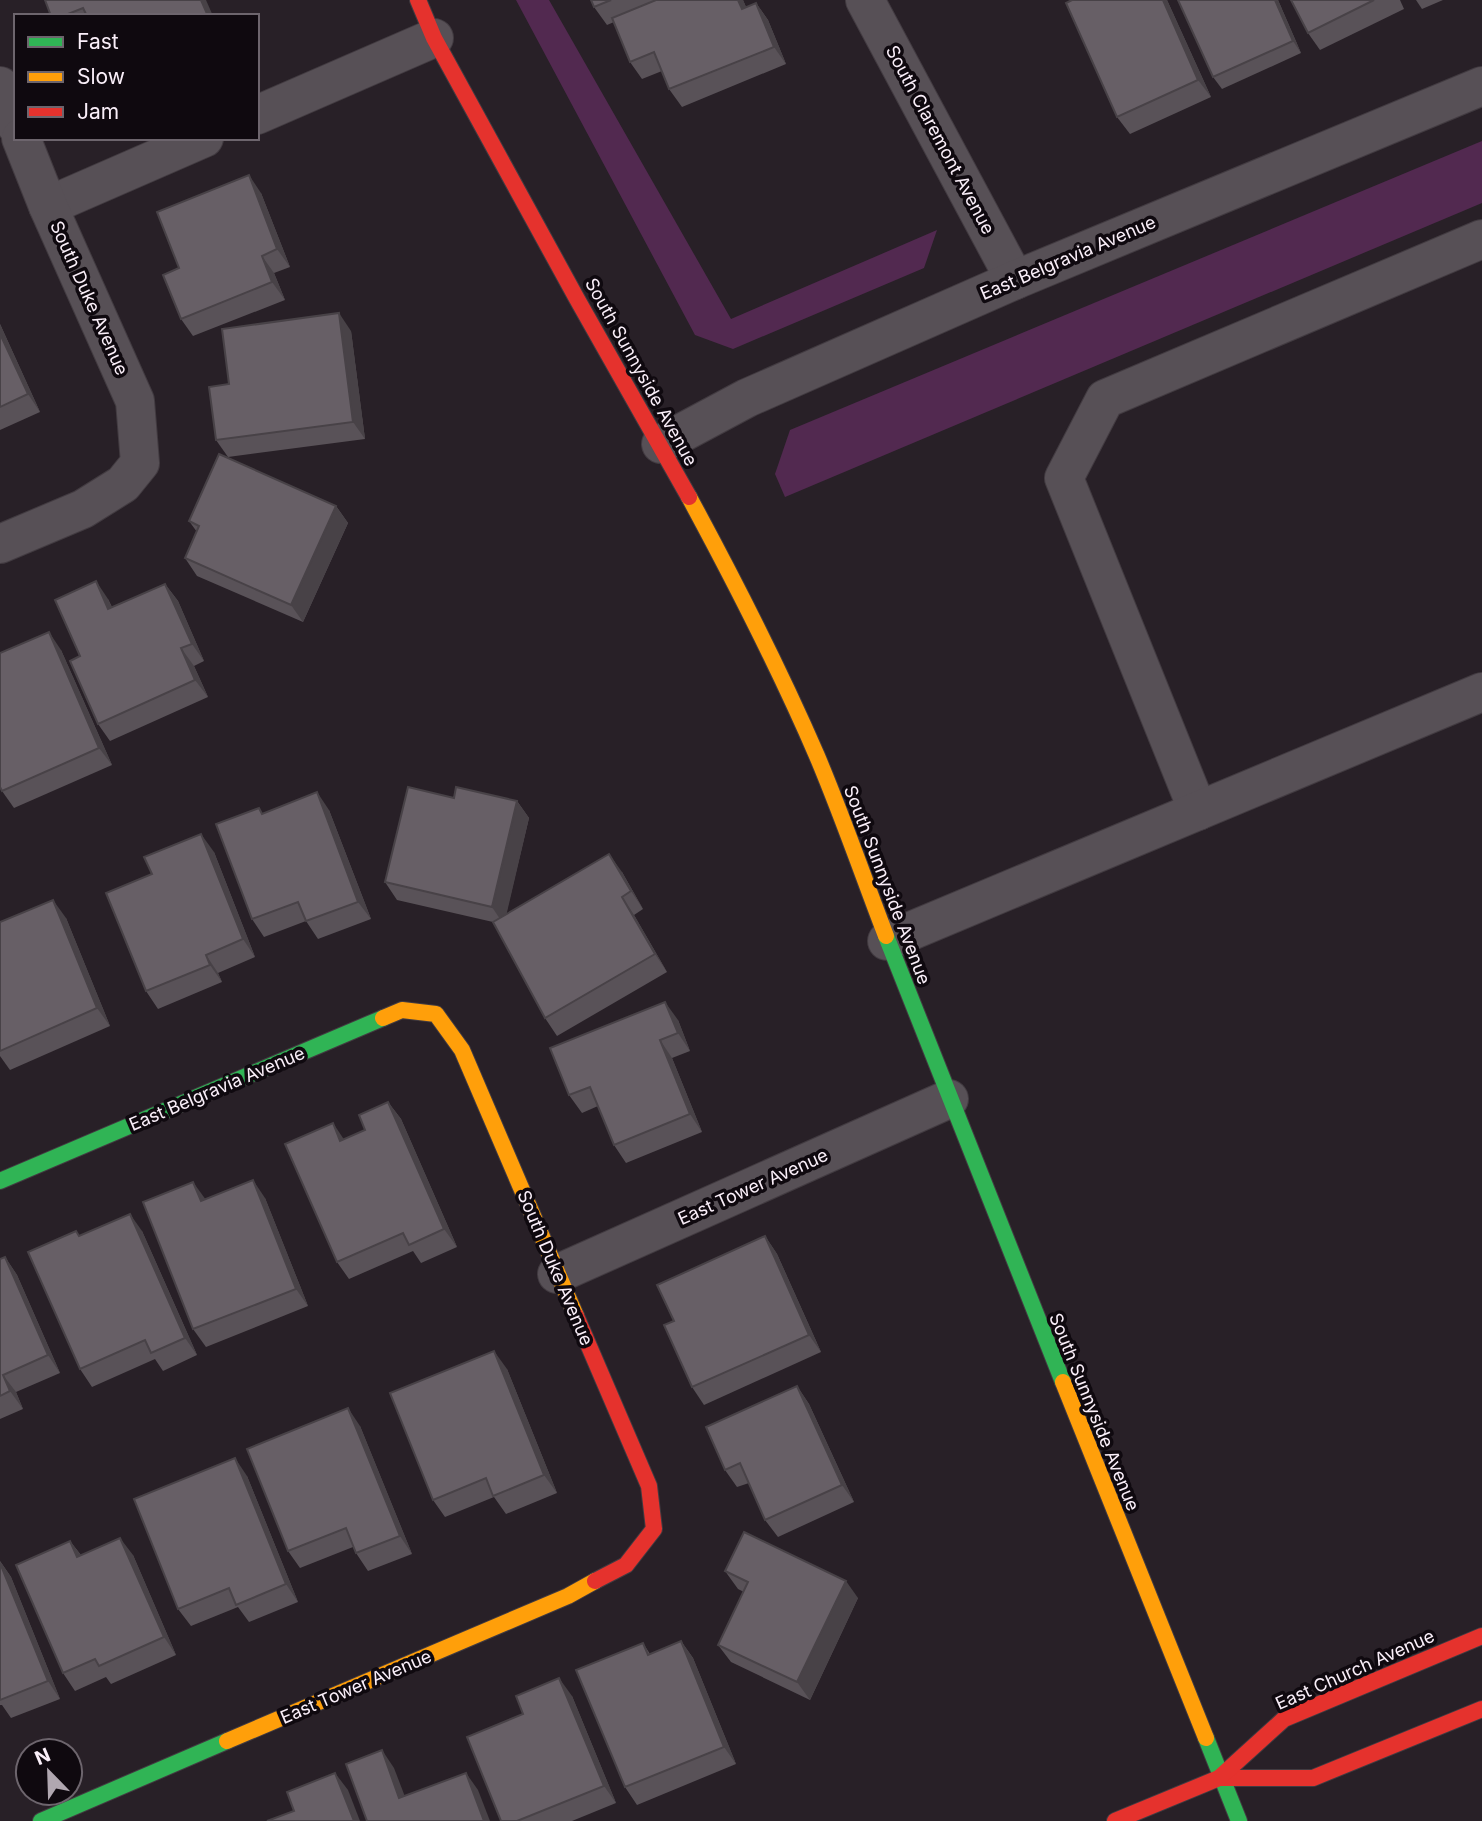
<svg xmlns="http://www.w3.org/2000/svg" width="1482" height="1821" font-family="Inter,sans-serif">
<rect width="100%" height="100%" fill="#282027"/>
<g fill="#522950">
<polygon points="516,0 549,0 731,319 937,230 924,268 733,349 695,335"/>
<polygon points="1482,141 1482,203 785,497 775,474 790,430"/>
</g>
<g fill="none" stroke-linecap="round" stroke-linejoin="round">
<defs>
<g id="street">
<polyline points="865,0 1015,280"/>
<polyline points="0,86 16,125"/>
<polyline points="257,115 434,38"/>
<polyline points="48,206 204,138"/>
<polyline points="661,444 747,398 1015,280 1482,86"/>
<polyline points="0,544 83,509 123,484 140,463 135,401 48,206 21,138"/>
<polyline points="1198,811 1064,478 1105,399 1482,239"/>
<polyline points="887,941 1482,692"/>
<polyline points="557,1274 949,1099"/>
</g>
<g id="fast">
<polyline points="886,936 1063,1382"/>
<polyline points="0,1181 383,1018"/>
<polyline points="1206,1738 1239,1821"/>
<polyline points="41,1821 227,1741"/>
</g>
<g id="slow">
<path d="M689,497C735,582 779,668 817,756C842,815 863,876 886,936"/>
<polyline points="383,1018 402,1010 436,1014 462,1050 576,1316"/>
<polyline points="1063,1382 1206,1738"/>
<polyline points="227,1741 568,1596 595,1581"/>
</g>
<g id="jam">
<polyline points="418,0 434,38 577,299 689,497"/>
<polyline points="576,1316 649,1486 654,1529 626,1565 595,1581"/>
<polyline points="1219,1778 1313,1778 1482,1709"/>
<polyline points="1115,1821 1219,1778 1284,1719 1482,1636"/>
</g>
</defs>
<use href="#street" stroke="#423b41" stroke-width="40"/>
<use href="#fast" stroke="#423b41" stroke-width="18"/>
<use href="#slow" stroke="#423b41" stroke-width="18"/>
<use href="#jam" stroke="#423b41" stroke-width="18"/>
<use href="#street" stroke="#575056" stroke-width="38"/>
<use href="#fast" stroke="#30b455" stroke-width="16"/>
<use href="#slow" stroke="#ff9f0a" stroke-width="16"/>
<use href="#jam" stroke="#e5322d" stroke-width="16"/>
</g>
<g fill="#595258">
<polygon points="45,0 213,16 51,16"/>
<polygon points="591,0 743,0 746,7 756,3 768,20 786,64 682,107 669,89 662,71 642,79 630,62 614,22 607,25 594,7"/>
<polygon points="1167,0 1211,97 1130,134 1117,117"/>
<polygon points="1178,0 1278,0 1301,53 1222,89 1213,77"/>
<polygon points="1291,0 1400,0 1404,9 1320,50 1308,33"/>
<polygon points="1416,0 1443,0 1422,9"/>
<polygon points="261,193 290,267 274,273 285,300 193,336 181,319 179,268"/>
<polygon points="0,324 40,412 0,430"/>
<polygon points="351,331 365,439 228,457 216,440 229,384"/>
<polygon points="336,506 348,523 303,622 197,576 185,558 197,532 189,521"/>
<polygon points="165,584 178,601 204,661 194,666 208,697 110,741 98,724 80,656 108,599 112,607"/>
<polygon points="61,650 112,765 14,808 2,791"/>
<polygon points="454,798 517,801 529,818 506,914 622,872 643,909 634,915 667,972 557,1036 545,1018 493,922 397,900 385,882"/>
<polygon points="329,810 371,919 318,939 306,921 264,937 252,919 263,813"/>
<polygon points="214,852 255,957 218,973 222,982 158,1009 146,991"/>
<polygon points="66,918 110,1026 10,1070 0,1056 0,922"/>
<polygon points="678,1020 690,1051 672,1058 702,1132 626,1163 614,1145 598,1106 582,1113 569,1095"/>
<polygon points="388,1102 401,1119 457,1247 421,1263 413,1251 349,1279 337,1262 344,1139 365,1130"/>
<polygon points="265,1198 308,1306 206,1347 193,1329 205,1199"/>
<polygon points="142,1231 197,1355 163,1371 155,1359 92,1387 80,1369 80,1236"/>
<polygon points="765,1236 777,1254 821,1352 704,1405 692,1387 674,1321"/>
<polygon points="5,1257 17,1275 60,1373 16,1392 23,1409 0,1419 0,1259"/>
<polygon points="507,1369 557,1493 506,1514 494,1497 445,1517 433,1500"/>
<polygon points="797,1386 809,1404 854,1502 778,1537 765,1520 749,1483 737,1487 725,1470"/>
<polygon points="360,1426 412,1554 368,1571 356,1553 353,1547 300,1568 288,1551"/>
<polygon points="247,1476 298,1602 249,1622 238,1607 191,1626 178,1609"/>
<polygon points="70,1541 81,1555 133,1555 176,1655 111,1684 106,1677 75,1691 63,1673"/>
<polygon points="0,1561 11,1577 60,1699 11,1718 2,1705 0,1705"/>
<polygon points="725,1571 858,1598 810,1700 731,1662 718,1645 744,1592 738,1589"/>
<polygon points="681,1641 693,1658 736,1764 637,1805 625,1787 643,1643 650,1654"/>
<polygon points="572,1696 616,1803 572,1821 501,1821"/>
</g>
<g fill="#484247">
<polygon points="201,0 206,0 213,16 208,16"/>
<polygon points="738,0 743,0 754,26 742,9"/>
<polygon points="1163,0 1167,0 1211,97 1198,80"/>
<polygon points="1275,0 1278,0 1301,53 1293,41"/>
<polygon points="756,3 768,20 786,64 774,47"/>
<polygon points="249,175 261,193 290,267 277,249"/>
<polygon points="262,256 274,273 285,300 272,282"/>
<polygon points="339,313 351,331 365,439 353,422"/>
<polygon points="0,324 40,412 28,394 0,334"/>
<polygon points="336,506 348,523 303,622 291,605"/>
<polygon points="96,581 108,599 120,626 108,609"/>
<polygon points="165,584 178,601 204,661 192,644"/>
<polygon points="49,632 61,650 112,765 99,748"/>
<polygon points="181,648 194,666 208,697 195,680"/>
<polygon points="317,792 329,810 371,919 358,902"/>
<polygon points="517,801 529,818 504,925 492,907"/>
<polygon points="201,834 214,852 255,957 243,939"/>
<polygon points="609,854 622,872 643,909 631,891"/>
<polygon points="622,897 634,915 667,972 655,954"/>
<polygon points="53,900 66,918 110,1026 97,1008"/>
<polygon points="206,955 218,973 222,982 210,965"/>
<polygon points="665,1002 678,1020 690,1051 678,1033"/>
<polygon points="660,1040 672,1058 702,1132 690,1114"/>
<polygon points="388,1102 401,1119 457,1247 444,1229"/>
<polygon points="333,1123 345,1141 340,1141"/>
<polygon points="253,1180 265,1198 308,1306 296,1289"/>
<polygon points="193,1182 206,1200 201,1201"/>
<polygon points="130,1214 142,1231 197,1355 185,1338"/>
<polygon points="765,1236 777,1254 821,1352 809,1335"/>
<polygon points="5,1257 17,1275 60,1373 48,1355"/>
<polygon points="494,1351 507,1369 557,1493 544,1475"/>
<polygon points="3,1375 16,1392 23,1409 10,1391"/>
<polygon points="797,1386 809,1404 854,1502 842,1485"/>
<polygon points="348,1408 360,1426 412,1554 400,1536"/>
<polygon points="235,1458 247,1476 298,1602 286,1584"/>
<polygon points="120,1538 133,1555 176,1655 164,1637"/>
<polygon points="70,1541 83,1558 77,1557"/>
<polygon points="0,1561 11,1577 60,1699 48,1681"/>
<polygon points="846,1581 858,1598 810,1700 797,1682"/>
<polygon points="681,1641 693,1658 736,1764 724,1747"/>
<polygon points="559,1678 572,1696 616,1803 604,1786"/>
<polygon points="382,1750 394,1768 412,1815 399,1798"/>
<polygon points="335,1773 348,1790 360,1821 354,1821"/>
<polygon points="466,1773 478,1790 490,1821 484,1821"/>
</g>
<g fill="#675f66" stroke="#484247" stroke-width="2">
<polygon points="45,0 201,0 208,16 87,16 83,8 63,16 51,16"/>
<polygon points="591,0 611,0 594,7"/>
<polygon points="656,0 738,0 742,9 756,3 774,47 669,89 654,52 630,62 612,18"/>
<polygon points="1072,0 1163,0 1198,80 1117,117 1066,3"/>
<polygon points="1178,0 1275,0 1293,41 1213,77"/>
<polygon points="1291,0 1374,0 1308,33"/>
<polygon points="249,175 277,249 262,256 272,282 181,319 163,275 179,268 157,212"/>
<polygon points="339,313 353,422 216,440 209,387 229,384 222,329"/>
<polygon points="0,334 28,394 0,407"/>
<polygon points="219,454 336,506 291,605 185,558 199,526 189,521"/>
<polygon points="96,581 108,609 165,584 192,644 181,648 195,680 98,724 70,661 80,656 55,600"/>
<polygon points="49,632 99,748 2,791 0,787 0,653"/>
<polygon points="408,787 454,798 456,787 517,801 492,907 385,882"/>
<polygon points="317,792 358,902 306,921 298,902 252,919 216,824 259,808 262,814"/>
<polygon points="201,834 243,939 206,955 210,965 146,991 106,893 152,874 144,857"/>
<polygon points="609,854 631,891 622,897 655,954 545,1018 493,922"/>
<polygon points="53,900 97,1008 0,1051 0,922"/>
<polygon points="665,1002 678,1033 660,1040 690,1114 614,1145 590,1087 569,1095 550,1048"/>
<polygon points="388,1102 444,1229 409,1245 403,1233 337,1262 285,1144 333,1123 340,1141 365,1130 359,1115"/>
<polygon points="253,1180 296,1289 193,1329 143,1202 193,1182 201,1201"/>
<polygon points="130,1214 185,1338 151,1353 145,1340 80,1369 28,1252 76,1231 79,1236"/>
<polygon points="765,1236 809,1335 692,1387 664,1325 674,1321 657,1285"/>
<polygon points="5,1257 48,1355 3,1375 10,1391 0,1396 0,1259"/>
<polygon points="494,1351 544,1475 493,1496 486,1478 433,1500 390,1393"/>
<polygon points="797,1386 842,1485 765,1520 740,1463 725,1470 706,1427"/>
<polygon points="348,1408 400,1536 356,1553 346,1528 288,1551 247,1449"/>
<polygon points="235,1458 286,1584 236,1605 229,1588 178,1609 134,1499"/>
<polygon points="744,1532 846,1581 797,1682 718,1645 748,1582 725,1571"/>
<polygon points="120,1538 164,1637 99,1666 95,1659 63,1673 16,1565 70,1541 77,1557"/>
<polygon points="0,1563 48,1681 0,1700"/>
<polygon points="681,1641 724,1747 625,1787 576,1670 643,1643 648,1655"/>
<polygon points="559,1678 604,1786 517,1821 501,1821 467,1737 523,1714 516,1696"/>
<polygon points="382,1750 399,1798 466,1773 484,1821 367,1821 346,1764"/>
<polygon points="335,1773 354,1821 267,1821 294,1811 287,1792"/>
</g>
<g text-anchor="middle" stroke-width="7" stroke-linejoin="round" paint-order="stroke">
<g font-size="18" fill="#faeff9" stroke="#0f090f">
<text transform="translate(940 140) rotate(62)" y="6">South Claremont Avenue</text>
<text transform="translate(1068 258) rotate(-23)" y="6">East Belgravia Avenue</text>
<text transform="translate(89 298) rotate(66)" y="6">South Duke Avenue</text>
<text transform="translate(641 372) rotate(61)" y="6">South Sunnyside Avenue</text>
<text transform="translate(887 885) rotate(69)" y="6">South Sunnyside Avenue</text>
<text transform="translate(217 1089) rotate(-23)" y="6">East Belgravia Avenue</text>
<text transform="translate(753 1187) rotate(-24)" y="6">East Tower Avenue</text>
<text transform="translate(555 1268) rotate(67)" y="6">South Duke Avenue</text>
<text transform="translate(1094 1412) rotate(68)" y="6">South Sunnyside Avenue</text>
<text transform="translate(1355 1670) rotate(-24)" y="6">East Church Avenue</text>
<text transform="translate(356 1687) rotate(-23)" y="6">East Tower Avenue</text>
</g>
</g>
<rect x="14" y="14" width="245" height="126" fill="#0f090f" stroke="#6d656d" stroke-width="2"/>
<rect x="28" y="37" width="35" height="10" fill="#30b455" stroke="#6d656d" stroke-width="2"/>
<text x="77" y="49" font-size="21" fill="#faeff9">Fast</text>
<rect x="28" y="72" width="35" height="10" fill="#ff9f0a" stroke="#6d656d" stroke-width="2"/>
<text x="77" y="84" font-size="21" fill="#faeff9">Slow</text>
<rect x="28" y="107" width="35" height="10" fill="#e5322d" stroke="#6d656d" stroke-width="2"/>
<text x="77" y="119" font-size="21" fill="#faeff9">Jam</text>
<g transform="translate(49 1772) rotate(337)"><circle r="33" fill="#0f090f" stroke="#6d656d" stroke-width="2"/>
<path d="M0-5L12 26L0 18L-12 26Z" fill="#b0a7b0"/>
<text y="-10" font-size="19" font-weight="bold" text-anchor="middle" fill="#faeff9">N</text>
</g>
</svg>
